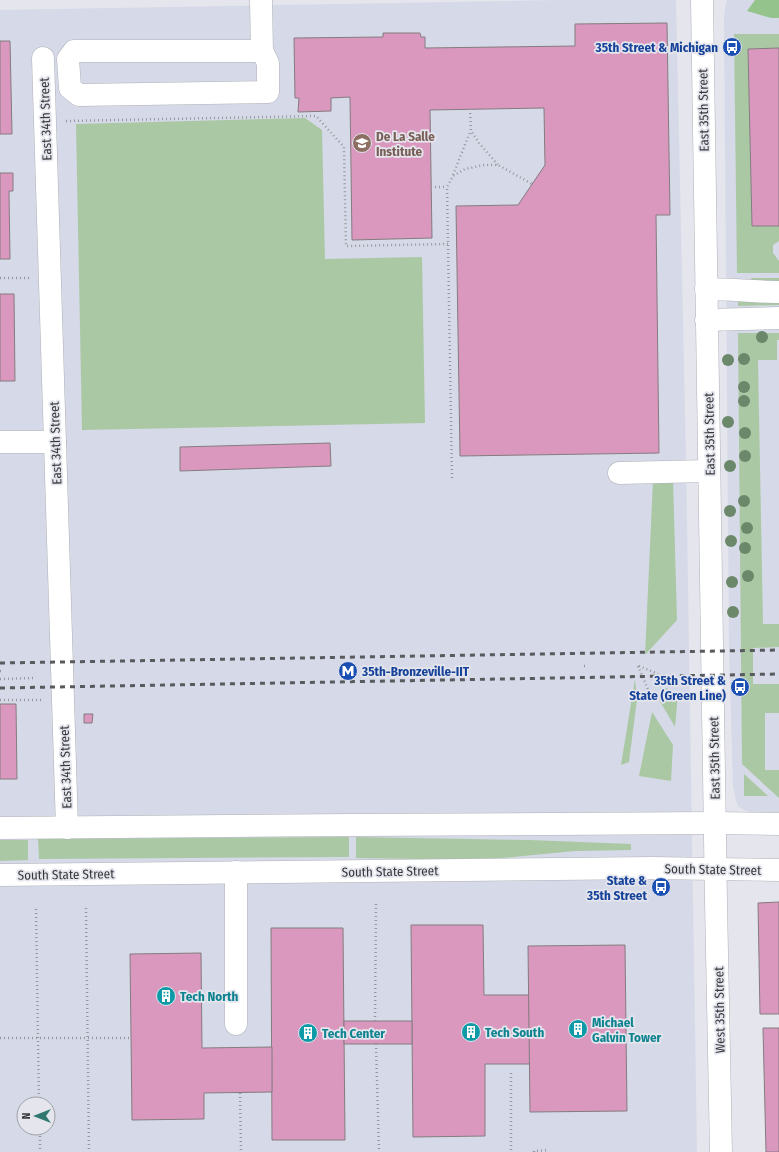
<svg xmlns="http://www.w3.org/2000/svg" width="779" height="1152" font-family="'Fira Sans Condensed',sans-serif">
<rect width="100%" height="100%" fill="#e4e5ed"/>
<g fill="#d6d9e7" fill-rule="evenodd">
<path d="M559,0H676L686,460L697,1152H0V10ZM24,1104H48V1128H24Z"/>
<polygon points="727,0 779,0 779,812 749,812 744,810 739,807 736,801 733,786 729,648 724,18 725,7"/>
</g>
<g fill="#aac8a4">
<polygon points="734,34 779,34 779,48 748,49 752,226 779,226 779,241 773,245 773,253 779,261 779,273 737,273"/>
<polygon points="305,118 322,130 325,259 422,257 425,423 82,430 76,124"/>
<polygon points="751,278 779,278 779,285 752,285"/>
<polygon points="738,298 779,300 779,305 738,306"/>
<polygon points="738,333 779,333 779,340 777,340 777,360 758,360 763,624 779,624 779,647 753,648 753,684 779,684 779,713 765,713 765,770 779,770 779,798 742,764"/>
<polygon points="673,479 677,620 645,655 653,480"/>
<polygon points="635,679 637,699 629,762 621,765"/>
<polygon points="661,688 666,688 678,694 675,727 658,698"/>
<polygon points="652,712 673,745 671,781 639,776"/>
<polygon points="744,774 768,796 744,796"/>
<polygon points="349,837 349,857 39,859 38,839"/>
<polygon points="356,837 529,840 631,844 631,850 575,851 481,860 356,858"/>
<polygon points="0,840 28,840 28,860 0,861"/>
</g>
<polygon fill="#94c48c" points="755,0 779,0 779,18 771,18 747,11"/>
<g fill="#db98bf" stroke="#837c80">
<polygon points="667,23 670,215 656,215 659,453 460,456 456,206 518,205 545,165 544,108 430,110 432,238 352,240 350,97 331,98 331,111 298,112 299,98 295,98 294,38 383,37 383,33 420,33 421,37 425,37 425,48 575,46 575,24"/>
<polygon points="0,41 10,41 12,134 0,134"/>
<polygon points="779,48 779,226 752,226 748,49"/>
<polygon points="0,173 13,173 13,191 9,191 10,259 0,259"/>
<polygon points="0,294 14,294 15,381 0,381"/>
<polygon points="330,443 331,466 180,471 180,447"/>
<polygon points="0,704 16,704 17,779 0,779"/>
<polygon points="84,714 93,714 92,723 84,723"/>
<polygon points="779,902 779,1014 760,1014 758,903"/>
<polygon points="411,925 483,925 484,995 529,995 530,1064 485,1064 485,1136 413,1137"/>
<polygon points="271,928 343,928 345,1140 272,1140"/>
<polygon points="625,945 627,1111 530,1112 528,946"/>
<polygon points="201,953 202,1048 272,1047 272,1092 204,1093 204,1119 132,1120 130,954"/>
<rect x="344" y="1021" width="68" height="23"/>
<polygon points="763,1028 779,1028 779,1152 766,1152"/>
</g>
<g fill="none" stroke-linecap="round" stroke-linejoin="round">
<defs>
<g id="minor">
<polyline points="261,0 262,51 268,63 268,92 79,95 70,88 68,59 74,51 262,51"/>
<polyline points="43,58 67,828"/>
<path d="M706,289C731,289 755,292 779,292"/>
<polyline points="706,320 779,318"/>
<polyline points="0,442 55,442"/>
<polyline points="619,473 709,471"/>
<polyline points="236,1024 236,872"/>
</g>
<g id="major">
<polyline points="702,0 716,902 721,1152"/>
<polyline points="0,828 352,825 715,823 779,824"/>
<polyline points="0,875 652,868 779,870"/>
</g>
</defs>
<use href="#minor" stroke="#afb1b8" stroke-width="23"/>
<use href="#major" stroke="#afb1b8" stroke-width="23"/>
<g stroke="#97989e" stroke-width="2.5" stroke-dasharray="1 3" stroke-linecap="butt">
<polyline points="470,109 471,131 479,143 498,165"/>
<polyline points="66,121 316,116 344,147 346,246 448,244"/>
<polyline points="453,175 470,132"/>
<polyline points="431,187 447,187"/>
<polyline points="0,278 29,278"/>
<polyline points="452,478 447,187 453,176 465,169 484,165 498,165 532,184"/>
<polyline points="584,666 588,666"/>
<polyline points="638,666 650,694"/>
<polyline points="639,666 658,674"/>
<polyline points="0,671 3,671"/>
<polyline points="0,679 33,678"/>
<polyline points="0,700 41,700"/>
<polyline points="86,908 89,1152"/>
<polyline points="36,909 39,1104"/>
<polyline points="375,1021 376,904"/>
<polyline points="0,1038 131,1038"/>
<polyline points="376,1044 379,1152"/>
<polyline points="511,1073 511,1152"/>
<polyline points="240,1093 241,1152"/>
<polyline points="40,1128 40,1152"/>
<polyline points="534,1152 534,1151 548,1150"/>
</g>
<use href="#minor" stroke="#fff" stroke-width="22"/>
<use href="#major" stroke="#fff" stroke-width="22"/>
<g stroke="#595a5e" stroke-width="3" stroke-dasharray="5 5" stroke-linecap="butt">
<polyline points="0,663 779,650"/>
<polyline points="0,688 779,674"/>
</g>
</g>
<g fill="#6c886b">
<circle cx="762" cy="337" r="6"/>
<circle cx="744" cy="359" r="6"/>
<circle cx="728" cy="360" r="6"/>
<circle cx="744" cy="387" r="6"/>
<circle cx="744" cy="401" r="6"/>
<circle cx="728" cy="422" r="6"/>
<circle cx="745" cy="433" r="6"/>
<circle cx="745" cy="456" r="6"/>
<circle cx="730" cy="466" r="6"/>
<circle cx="744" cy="501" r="6"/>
<circle cx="730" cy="511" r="6"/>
<circle cx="747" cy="528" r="6"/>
<circle cx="731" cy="541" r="6"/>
<circle cx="745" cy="548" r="6"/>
<circle cx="748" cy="576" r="6"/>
<circle cx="732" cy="582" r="6"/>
<circle cx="733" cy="612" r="6"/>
</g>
<defs>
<symbol id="bus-disc" viewBox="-11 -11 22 22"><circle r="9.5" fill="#1a4fb4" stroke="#e4e5ed"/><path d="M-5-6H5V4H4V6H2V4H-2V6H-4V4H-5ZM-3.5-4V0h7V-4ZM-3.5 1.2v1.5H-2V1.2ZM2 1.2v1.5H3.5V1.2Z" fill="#fff"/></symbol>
<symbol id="school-disc" viewBox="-11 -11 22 22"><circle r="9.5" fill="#8d6e63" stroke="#e4e5ed"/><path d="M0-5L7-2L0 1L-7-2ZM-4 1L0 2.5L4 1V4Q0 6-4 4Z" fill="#fff"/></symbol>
<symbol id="metro-disc" viewBox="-11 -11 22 22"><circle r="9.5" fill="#1a4fb4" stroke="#e4e5ed"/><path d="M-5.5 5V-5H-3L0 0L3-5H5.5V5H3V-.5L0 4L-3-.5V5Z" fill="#fff"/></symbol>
<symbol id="building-disc" viewBox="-11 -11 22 22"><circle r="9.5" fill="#0f9aa8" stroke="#e4e5ed"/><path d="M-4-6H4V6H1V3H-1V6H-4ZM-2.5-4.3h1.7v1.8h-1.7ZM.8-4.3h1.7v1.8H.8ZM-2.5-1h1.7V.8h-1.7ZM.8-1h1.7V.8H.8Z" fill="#fff"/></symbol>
</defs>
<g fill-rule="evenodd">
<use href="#bus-disc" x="721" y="36" width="22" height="22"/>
<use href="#school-disc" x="351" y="132" width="22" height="22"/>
<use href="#metro-disc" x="337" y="660" width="22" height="22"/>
<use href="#bus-disc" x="729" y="676" width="22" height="22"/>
<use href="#bus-disc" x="650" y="876" width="22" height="22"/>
<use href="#building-disc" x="155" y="985" width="22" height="22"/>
<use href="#building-disc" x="567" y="1018" width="22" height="22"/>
<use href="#building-disc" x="460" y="1021" width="22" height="22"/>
<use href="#building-disc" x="297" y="1022" width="22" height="22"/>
</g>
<g text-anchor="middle" stroke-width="3.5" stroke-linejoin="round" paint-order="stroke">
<g font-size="13" font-weight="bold" fill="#164399" stroke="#e4e5ed" text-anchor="end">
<text x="718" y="52">35th Street &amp; Michigan</text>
<text x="362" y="676" text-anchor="start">35th-Bronzeville-IIT</text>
<text x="726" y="685">35th Street &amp;<tspan x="726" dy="15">State (Green Line)</tspan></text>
<text x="647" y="885">State &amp;<tspan x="647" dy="15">35th Street</tspan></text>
</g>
<g font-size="13" fill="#37383b" stroke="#e4e5ed">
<text transform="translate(703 110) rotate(-91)" y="5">East 35th Street</text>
<text transform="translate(45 119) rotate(-92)" y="5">East 34th Street</text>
<text transform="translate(709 434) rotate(-91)" y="5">East 35th Street</text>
<text transform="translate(55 443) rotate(-92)" y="5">East 34th Street</text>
<text transform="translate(714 758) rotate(-91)" y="5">East 35th Street</text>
<text transform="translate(65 767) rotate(-92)" y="5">East 34th Street</text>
<text transform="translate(713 869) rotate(1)" y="5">South State Street</text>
<text transform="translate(390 871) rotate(-1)" y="5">South State Street</text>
<text transform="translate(66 874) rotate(-1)" y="5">South State Street</text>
<text transform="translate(719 1010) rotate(-91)" y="5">West 35th Street</text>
</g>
<g font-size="13" font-weight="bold" fill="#785e54" stroke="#e4e5ed" text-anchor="start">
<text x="376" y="141">De La Salle<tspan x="376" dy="15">Institute</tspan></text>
</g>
<g font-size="13" font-weight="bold" fill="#0d838f" stroke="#e4e5ed" text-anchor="start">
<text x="180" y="1001">Tech North</text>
<text x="592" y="1027">Michael<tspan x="592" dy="15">Galvin Tower</tspan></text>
<text x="485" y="1037">Tech South</text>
<text x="322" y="1038">Tech Center</text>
</g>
</g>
<g transform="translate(36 1116) rotate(270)"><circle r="19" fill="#e4e5ed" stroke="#9fa0a6"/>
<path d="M0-3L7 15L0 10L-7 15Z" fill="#307770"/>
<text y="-6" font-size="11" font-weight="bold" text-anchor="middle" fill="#37383b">N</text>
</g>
</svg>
